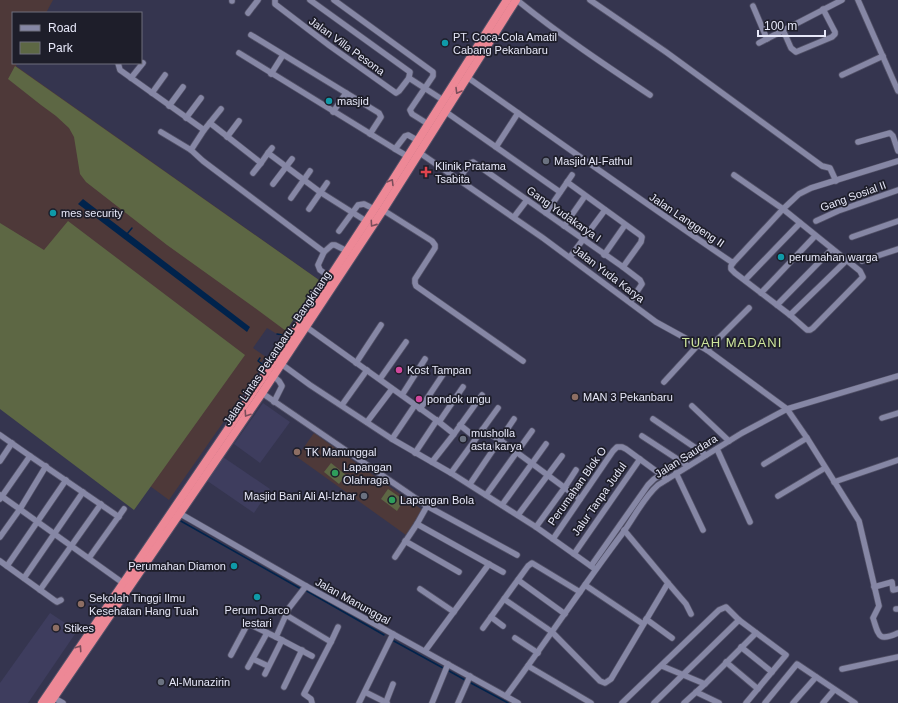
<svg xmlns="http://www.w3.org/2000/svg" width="898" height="703" font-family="Helvetica,sans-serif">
<rect width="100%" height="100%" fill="#35354f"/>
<g fill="#3e3d5e">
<polygon points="263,403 290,422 260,463 234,444"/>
<polygon points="223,457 270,489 254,513 206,480"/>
<polygon points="50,613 77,631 28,703 0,703 0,683"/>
</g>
<g fill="#4e3939">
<polygon points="0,0 53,0 46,13 13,13 13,63 17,63 16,66 319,280 282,337 267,328 253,348 266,357 262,361 259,371 169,500 0,376"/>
<polygon points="314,433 424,511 406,535 297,457"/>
</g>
<g fill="#5d6744">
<polygon points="15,66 319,280 286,331 255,308 167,245 86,182 80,174 74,137 69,128 56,116 41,105 8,79"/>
<polygon points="68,221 245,355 134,510 0,409 0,223 44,250"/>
<polygon points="331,463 346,475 339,484 324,472"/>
<polygon points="388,489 404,500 397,511 381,499"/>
</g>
<polygon fill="#00234c" points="83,199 250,327 247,332 78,204"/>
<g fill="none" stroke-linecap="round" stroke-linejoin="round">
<g stroke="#00234c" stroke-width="1.5">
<polyline points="489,21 502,0"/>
<polyline points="127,234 132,228"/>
<polyline points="277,334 283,335 290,332"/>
<polyline points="260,358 258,361 262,364 264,369"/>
<polyline points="179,520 301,589"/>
<polyline points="305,590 384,635"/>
<polyline points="392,640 443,668"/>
<polyline points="449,671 465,680"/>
<polyline points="469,682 508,703"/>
</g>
<defs>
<g id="minor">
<polyline points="275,0 275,4 330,46 396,93 399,91 409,78 409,77 410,72 310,0"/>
<polyline points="334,0 433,72 433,76 410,110 412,114 428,124"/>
<path d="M517,0C560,35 605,65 650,95"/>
<polyline points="590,0 666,52 822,166 830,168 836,181"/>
<polyline points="858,0 898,91"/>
<polyline points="232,1 232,0"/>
<polyline points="753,6 767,39"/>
<polyline points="248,13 258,0"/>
<polyline points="783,30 791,48 796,52 832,37 835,34 835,32 823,9"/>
<polyline points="251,35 379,113 381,117 370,134"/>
<polyline points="759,43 842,0"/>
<polyline points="239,53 395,149 405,136 408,135 417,140"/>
<polyline points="118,63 120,70 204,130"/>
<polyline points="271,74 283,55"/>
<polyline points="842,75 883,56"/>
<path d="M467,77C555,139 643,202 733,263L783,209L799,194L811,188L898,161"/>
<polyline points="131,78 143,63"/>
<polyline points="409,78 443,100"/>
<polyline points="152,93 165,75"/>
<polyline points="169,106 183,87"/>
<polyline points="333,112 346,93"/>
<polyline points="446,112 560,192"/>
<polyline points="186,118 201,98"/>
<polyline points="210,123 261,163 268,153 320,192 366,221"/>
<polyline points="161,132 191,150 203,161 324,252 318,265 320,270 330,277"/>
<polyline points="227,137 239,121"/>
<polyline points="858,142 890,133 893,136 898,151"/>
<polyline points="496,147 518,113"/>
<polyline points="395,149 407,156"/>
<polyline points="191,150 204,130 221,109"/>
<polyline points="268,153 272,148"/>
<path d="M420,153L543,238L656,322L707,350L787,409L807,438L859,521L879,606L873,618C879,636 878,642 898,633"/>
<polyline points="253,173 261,163"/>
<polyline points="459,179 470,163 473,162 623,267 640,280 642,284 630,302"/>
<polyline points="567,182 640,235 642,237 641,242 623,267"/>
<polyline points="273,184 292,159"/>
<polyline points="291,198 310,171"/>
<polyline points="309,209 327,183"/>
<polyline points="383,210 432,241 435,245 435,248 415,279 415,283 416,286 523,361"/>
<polyline points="546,213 572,175"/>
<polyline points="514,217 527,200"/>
<polyline points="816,221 838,211 898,190"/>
<polyline points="564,226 585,196"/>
<polyline points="339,231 358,205 364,204 374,209"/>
<polyline points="852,237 898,221"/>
<polyline points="324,252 332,245 335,245 347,251"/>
<polyline points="604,255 625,225"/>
<polyline points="570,257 605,210"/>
<polyline points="862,261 898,249"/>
<polyline points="733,263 731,266 731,269 735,273 790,315 807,330 810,330 813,328 863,277 860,271 783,209 734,175"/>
<polyline points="745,280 800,223"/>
<polyline points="761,293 815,236"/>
<polyline points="777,305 832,249"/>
<polyline points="790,315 847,260"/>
<polyline points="305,326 439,422 454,434 482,395"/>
<polyline points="707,350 749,308"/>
<polyline points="280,363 310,385 392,439 451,473 536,527 595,569"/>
<polyline points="356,363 381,325"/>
<polyline points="272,375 279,381 282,386 274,402"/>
<polyline points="380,379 406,342"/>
<polyline points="664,382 698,345"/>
<polyline points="262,393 427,506"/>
<polyline points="402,395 425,359"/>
<polyline points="342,405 367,370"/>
<polyline points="692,406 729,441"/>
<polyline points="420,409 444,373"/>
<polyline points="882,418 898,413"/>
<polyline points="653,419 706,455"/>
<polyline points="367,422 392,389"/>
<polyline points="439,422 463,387"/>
<polyline points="460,425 476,438"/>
<polyline points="482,430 500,440 580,499"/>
<polyline points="0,435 30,456"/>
<polyline points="642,436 688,466"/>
<polyline points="392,439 415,405"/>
<polyline points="717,449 750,522"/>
<polyline points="415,453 437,420"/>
<polyline points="0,461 12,443"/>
<polyline points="432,462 454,434"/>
<polyline points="764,464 807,438"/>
<polyline points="451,473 498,408"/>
<polyline points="676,473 703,530"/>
<polyline points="834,482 898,460"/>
<polyline points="470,484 514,419"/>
<polyline points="0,495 123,583"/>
<polyline points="486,495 532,431"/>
<polyline points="778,496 825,468"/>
<polyline points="0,499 30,456 119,517"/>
<polyline points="502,505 546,444"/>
<polyline points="179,513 306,586 518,703"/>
<polyline points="518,515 562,456"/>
<polyline points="417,524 503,572"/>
<polyline points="536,527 565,487 576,470"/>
<polyline points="0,537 20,509 46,466"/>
<polyline points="553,539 613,451 617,447 622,447 626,449 667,479"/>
<polyline points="405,541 459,572"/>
<polyline points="574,554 640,459"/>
<polyline points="395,557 417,524 427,506 517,555"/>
<polyline points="89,558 124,509"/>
<polyline points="0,561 54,600 57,602 61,600"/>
<polyline points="7,566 66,480"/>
<polyline points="591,566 648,485 654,479 662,474"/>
<polyline points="24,578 83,492"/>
<polyline points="518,580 565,614"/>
<polyline points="668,583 686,604 691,614"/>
<polyline points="585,585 643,624"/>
<polyline points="306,586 289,608 276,637 312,656"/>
<polyline points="874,587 892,582 893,590 898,589"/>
<polyline points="420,589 454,612"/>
<polyline points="40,590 101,504"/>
<polyline points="580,592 532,563 528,566 504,599 552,632 600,681 605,683 611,679 668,583 624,530"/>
<polyline points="896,609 898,609"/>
<polyline points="286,615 331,642 338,627"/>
<polyline points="491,617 503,626"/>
<polyline points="646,619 672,638"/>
<polyline points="483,628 504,599"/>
<polyline points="515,638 538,653"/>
<polyline points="741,647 772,672"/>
<polyline points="425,651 489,564"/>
<polyline points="231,655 247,625 249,624 276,637"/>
<polyline points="253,659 268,666"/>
<polyline points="726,662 758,689"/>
<polyline points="528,666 591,703"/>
<polyline points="662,666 705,684"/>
<polyline points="248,667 267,633"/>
<polyline points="842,669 898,657"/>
<polyline points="265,674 282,640"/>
<polyline points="284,687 302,650"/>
<polyline points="365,692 387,703"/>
<polyline points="696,692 719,703"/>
<path d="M506,696C546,642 582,587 622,534C634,518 643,498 658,485L742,433L787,409L898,376"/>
<polyline points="54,698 63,703"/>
<polyline points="386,702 393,684"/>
<polyline points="312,703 311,699 304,694 305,692 331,642"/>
<polyline points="359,703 393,634"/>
<polyline points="432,703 448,664"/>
<polyline points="458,703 470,676"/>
<polyline points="622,703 719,610 726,607 739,620 786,655 746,703"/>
<polyline points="654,703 739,620"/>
<polyline points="684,703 705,684 756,633"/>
<polyline points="765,703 797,664 855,703"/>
<polyline points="793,703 816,677"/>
<polyline points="823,703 834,690"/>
</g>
<g id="highway">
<polyline points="42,703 300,323 377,205 507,0"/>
<polyline points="50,703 262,393 383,210 516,0"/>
</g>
</defs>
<use href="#minor" stroke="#525167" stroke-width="7"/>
<use href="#highway" stroke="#525167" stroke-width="10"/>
<use href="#minor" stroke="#8687a5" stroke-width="5.5"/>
<use href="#highway" stroke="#ed8896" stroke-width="8"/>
</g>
<defs><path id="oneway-chevron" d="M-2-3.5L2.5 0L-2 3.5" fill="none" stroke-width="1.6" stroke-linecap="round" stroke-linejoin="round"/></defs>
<g stroke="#7b4e5b">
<use href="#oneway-chevron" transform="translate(458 91) rotate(121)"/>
<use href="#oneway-chevron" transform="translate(391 182) rotate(-59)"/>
<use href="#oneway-chevron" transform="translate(373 224) rotate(125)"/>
<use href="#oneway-chevron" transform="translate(247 414) rotate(124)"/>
<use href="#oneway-chevron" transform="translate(79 648) rotate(-56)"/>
</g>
<g fill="#0f9aa8" stroke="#1e1e2a" stroke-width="1.5">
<circle cx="445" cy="43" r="4"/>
<circle cx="329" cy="101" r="4"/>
<circle cx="53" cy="213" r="4"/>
<circle cx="781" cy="257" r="4"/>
<circle cx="234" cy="566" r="4"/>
<circle cx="257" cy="597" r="4"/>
</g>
<g fill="#6b7280" stroke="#1e1e2a" stroke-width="1.5">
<circle cx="546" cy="161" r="4"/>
<circle cx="463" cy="439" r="4"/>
<circle cx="364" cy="496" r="4"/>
<circle cx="161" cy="682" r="4"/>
</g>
<path fill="#e0444e" stroke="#1e1e2a" stroke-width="1.5" d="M424 166h4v4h4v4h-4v4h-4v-4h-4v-4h4z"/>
<g fill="#d1479c" stroke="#1e1e2a" stroke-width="1.5">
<circle cx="399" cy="370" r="4"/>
<circle cx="419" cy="399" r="4"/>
</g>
<g fill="#8d6e63" stroke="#1e1e2a" stroke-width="1.5">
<circle cx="575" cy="397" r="4"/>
<circle cx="297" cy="452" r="4"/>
<circle cx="81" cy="604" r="4"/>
<circle cx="56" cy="628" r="4"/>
</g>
<g fill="#2e9e5b" stroke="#1e1e2a" stroke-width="1.5">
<circle cx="335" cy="473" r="4"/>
<circle cx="392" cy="500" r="4"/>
</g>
<g text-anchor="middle" stroke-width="3.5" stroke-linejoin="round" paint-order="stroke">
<g font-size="11" fill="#e7e8f9" stroke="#1e1e2a" text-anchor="start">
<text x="453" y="41">PT. Coca-Cola Amatil<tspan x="453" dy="13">Cabang Pekanbaru</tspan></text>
<text x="337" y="105">masjid</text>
<text x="554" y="165">Masjid Al-Fathul</text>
<text x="435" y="170">Klinik Pratama<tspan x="435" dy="13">Tsabita</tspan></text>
<text x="61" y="217">mes security</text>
<text x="789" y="261">perumahan warga</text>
<text x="407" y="374">Kost Tampan</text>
<text x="583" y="401">MAN 3 Pekanbaru</text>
<text x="427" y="403">pondok ungu</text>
<text x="471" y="437">musholla<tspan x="471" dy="13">asta karya</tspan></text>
<text x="305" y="456">TK Manunggal</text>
<text x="343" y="471">Lapangan<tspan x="343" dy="13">Olahraga</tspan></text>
<text x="356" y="500" text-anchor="end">Masjid Bani Ali Al-Izhar</text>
<text x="400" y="504">Lapangan Bola</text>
<text x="226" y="570" text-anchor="end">Perumahan Diamon</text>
<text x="89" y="602">Sekolah Tinggi Ilmu<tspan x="89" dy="13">Kesehatan Hang Tuah</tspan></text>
<text x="257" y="614" text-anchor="middle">Perum Darco<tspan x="257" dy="13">lestari</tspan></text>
<text x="64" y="632">Stikes</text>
<text x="169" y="686">Al-Munazirin</text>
</g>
<g font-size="11" fill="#e7e8f9" stroke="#1e1e2a">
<text transform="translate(347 46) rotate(36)" y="4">Jalan Villa Pesona</text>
<text transform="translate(853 196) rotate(-20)" y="4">Gang Sosial II</text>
<text transform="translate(564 214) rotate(35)" y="4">Gang Yudakarya I</text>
<text transform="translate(687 220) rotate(34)" y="4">Jalan Langgeng II</text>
<text transform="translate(609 274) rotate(37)" y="4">Jalan Yuda Karya</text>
<text transform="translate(277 348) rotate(-56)" y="4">Jalan Lintas Pekanbaru - Bangkinang</text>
<text transform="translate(686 456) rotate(-32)" y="4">Jalan Saudara</text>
<text transform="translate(577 486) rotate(-55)" y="4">Perumahan Blok O</text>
<text transform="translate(599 499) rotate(-55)" y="4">Jalur Tanpa Judul</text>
<text transform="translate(353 601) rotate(29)" y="4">Jalan Manunggal</text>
</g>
<g font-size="13" letter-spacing="1" fill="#cee69c" stroke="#1e1e2a">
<text x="732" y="347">TUAH MADANI</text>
</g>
</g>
<rect x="12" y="12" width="130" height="52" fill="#1e1e2a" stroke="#6e6f7d"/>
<rect x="20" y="25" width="20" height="6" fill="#8687a5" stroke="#6e6f7d"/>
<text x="48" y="32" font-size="12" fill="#e7e8f9">Road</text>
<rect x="20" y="42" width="20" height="12" fill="#5d6744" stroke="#6e6f7d"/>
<text x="48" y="52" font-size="12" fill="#e7e8f9">Park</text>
<path d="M758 30v6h67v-6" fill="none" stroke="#e7e8f9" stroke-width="2"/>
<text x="764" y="30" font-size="12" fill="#e7e8f9" stroke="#1e1e2a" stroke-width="3" paint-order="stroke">100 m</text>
</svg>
